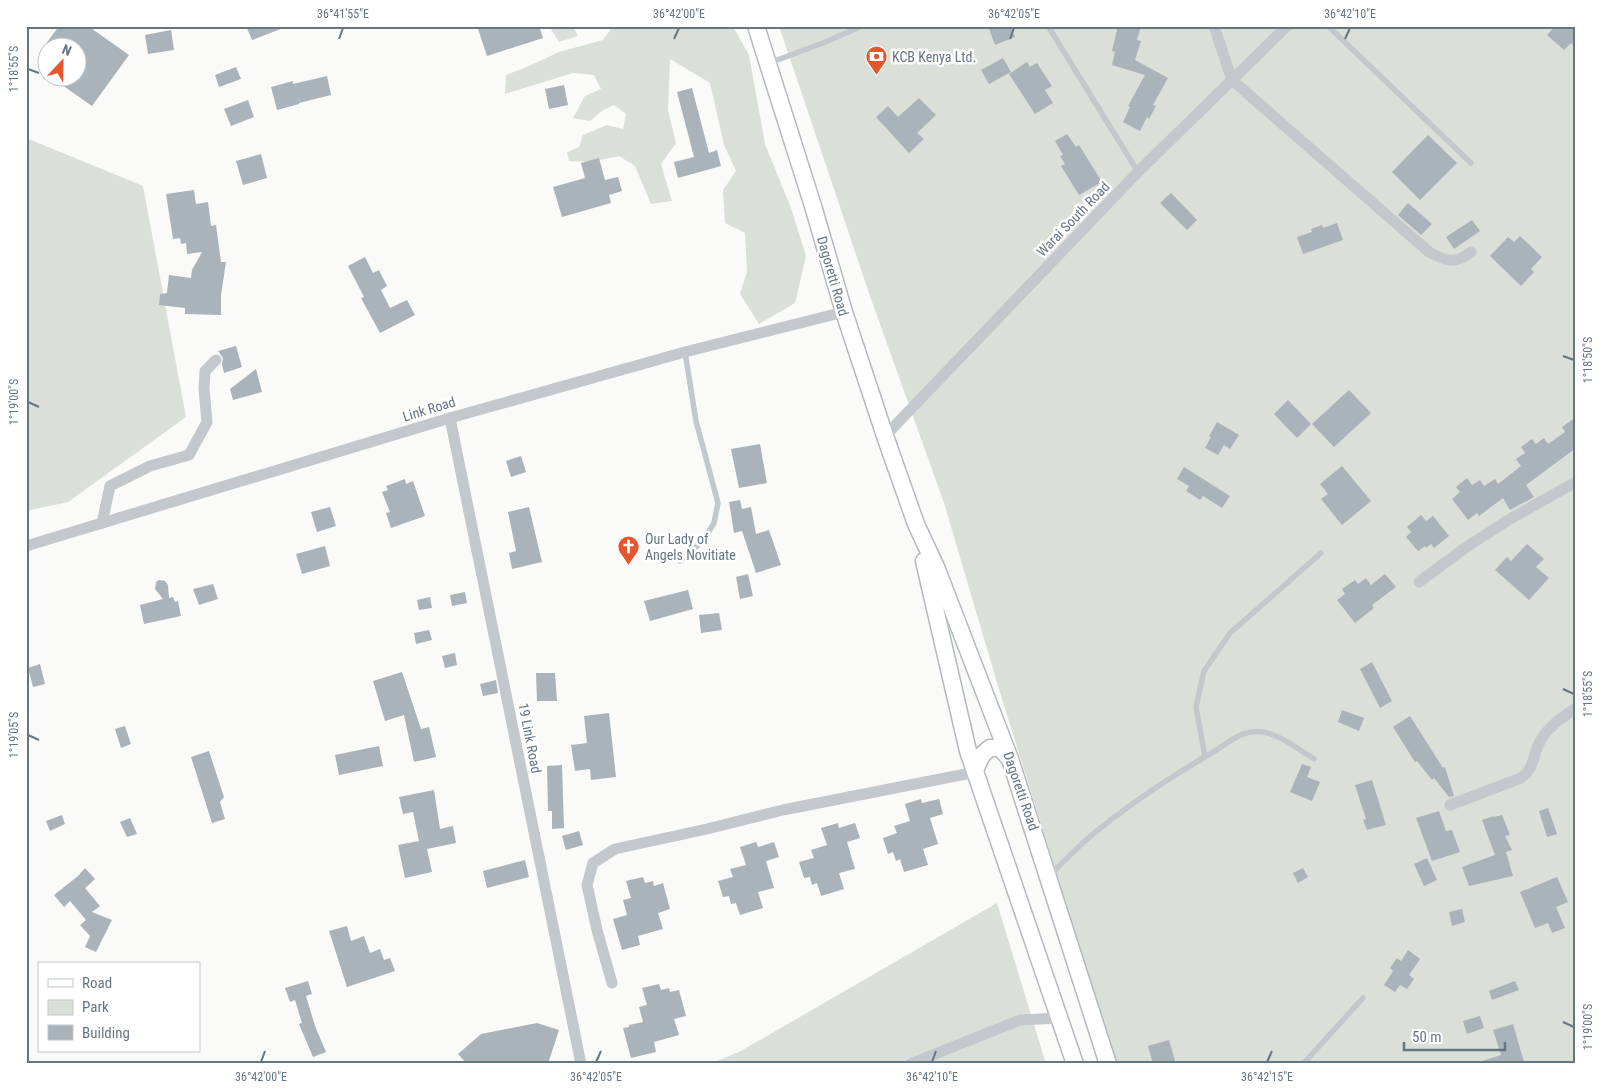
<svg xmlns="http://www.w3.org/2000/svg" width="1602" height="1090" font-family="'Roboto Condensed',sans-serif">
<rect width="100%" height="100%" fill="#fafaf8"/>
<g fill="#dadfd7">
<polygon points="549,26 573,26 578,36 559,42"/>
<polygon points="613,26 731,26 734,28 749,55 765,144 791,208 806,256 795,303 759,324 740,294 747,272 745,233 725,223 723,190 736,171 724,145 710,83 670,59 668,110 676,143 661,164 672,201 651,204 635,166 619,156 591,162 569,161 567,152 579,147 583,135 607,125 623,129 626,114 614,105 603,110 590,121 573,118 585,96 601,89 594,75 573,73 505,94 506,75 529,66 559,52 603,40"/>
<polygon points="779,26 1576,26 1576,1064 1116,1064 998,686 944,503 870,296"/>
<polygon points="26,138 143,186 186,417 68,502 26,511"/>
<polygon points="997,903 1046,1064 710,1064 741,1051"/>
</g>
<g fill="#aab3b9">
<polygon points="59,26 88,26 129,55 92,106 52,78 78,78 78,48 43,48"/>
<polygon points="246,26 286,26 286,27 252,40"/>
<polygon points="477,26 539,26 543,38 487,56"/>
<polygon points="988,26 1011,26 1015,37 995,45"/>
<polygon points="1118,26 1141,26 1137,40 1141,41 1135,60 1168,78 1153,105 1156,106 1149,119 1147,117 1140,131 1123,122 1130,107 1128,106 1145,75 1112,65 1115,52 1112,51"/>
<polygon points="1555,26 1576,26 1576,47 1571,43 1564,50 1547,35"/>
<polygon points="171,30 174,50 148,54 145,35"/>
<polygon points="1003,58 1011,72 989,84 981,70"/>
<polygon points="1027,62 1030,67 1037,63 1052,86 1045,90 1053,103 1035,114 1009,74"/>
<polygon points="236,67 241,79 219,87 215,75"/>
<polygon points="327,76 331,95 299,103 299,104 277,110 271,87 293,81 293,84"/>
<polygon points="564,85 568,105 549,109 545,89"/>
<polygon points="692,88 709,153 717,150 721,166 678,178 674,162 694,157 677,92"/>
<polygon points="919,98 936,115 917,133 924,139 909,153 876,117 888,106 898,117"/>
<polygon points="248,100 254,117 231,126 224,109"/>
<polygon points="1067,134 1076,147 1079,145 1102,182 1079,195 1061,166 1065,164 1060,156 1063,155 1055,141"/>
<polygon points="1428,135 1457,163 1420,200 1392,172"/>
<polygon points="261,154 267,178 243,185 236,161"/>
<polygon points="599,158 605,180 618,177 622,191 609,195 611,203 562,217 553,187 585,178 581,163"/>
<polygon points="194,190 196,204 208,202 211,226 216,225 221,262 226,262 221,295 221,315 185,314 185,308 159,305 160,294 167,293 169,275 191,278 192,270 202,252 187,254 186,243 181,244 180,238 173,239 166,194"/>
<polygon points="1171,193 1197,220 1187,230 1160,203"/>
<polygon points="1408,203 1432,224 1421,235 1398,215"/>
<polygon points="1472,220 1480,231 1454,249 1446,237"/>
<polygon points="1337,223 1343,240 1303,254 1297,237 1312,232 1311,229 1322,225 1323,228"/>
<polygon points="1520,236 1542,257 1531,269 1534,272 1521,286 1490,256 1508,237 1514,242"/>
<polygon points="365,257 373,273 379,270 387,286 381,290 390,308 407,300 415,315 380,333 361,298 364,297 348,266"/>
<polygon points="236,346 242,367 224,373 222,364 223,358 218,351"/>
<polygon points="256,369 262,392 233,400 230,389"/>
<polygon points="1349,390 1371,413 1334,447 1312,424"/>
<polygon points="1288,400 1311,424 1297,438 1274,414"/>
<polygon points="1576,417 1576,448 1526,485 1534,497 1510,510 1503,498 1479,516 1477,513 1468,520 1452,499 1460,492 1456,487 1467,478 1472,485 1480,480 1484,486 1495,479 1498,484 1521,466 1516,459 1525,453 1521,447 1532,439 1536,444 1544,438 1548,444 1565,432 1562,427"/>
<polygon points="1217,422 1239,435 1230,449 1224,445 1218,455 1205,448 1211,437 1209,436"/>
<polygon points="760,444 767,483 739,488 731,449"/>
<polygon points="521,456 526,472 511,477 506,461"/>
<polygon points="1342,466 1371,501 1342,525 1321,499 1328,494 1320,484"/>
<polygon points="1184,467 1230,496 1222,508 1203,496 1200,500 1186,491 1189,486 1177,479"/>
<polygon points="405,479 406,484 413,481 425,516 391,528 386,513 390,512 382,492 388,490 386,486"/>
<polygon points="740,500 742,509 751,507 756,534 769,530 781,565 756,573 742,531 734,533 729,502"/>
<polygon points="330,507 336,526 317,532 311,512"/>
<polygon points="529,507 542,562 512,569 509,553 516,551 508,512"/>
<polygon points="1421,515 1426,521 1433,516 1449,536 1434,548 1431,544 1426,548 1425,546 1418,551 1406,537 1411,532 1407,527"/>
<polygon points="1527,544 1544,559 1536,567 1549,578 1529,600 1495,570 1507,557 1511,561"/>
<polygon points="325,546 330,566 302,574 296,554"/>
<polygon points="748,574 753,596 740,599 736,577"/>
<polygon points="1385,574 1396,587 1372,605 1374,608 1355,623 1337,600 1345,594 1342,589 1355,580 1358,584 1366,578 1371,585"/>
<polygon points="159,580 165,581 168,585 169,598 173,597 175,602 178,601 181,616 144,624 140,605 163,599 155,589 156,582"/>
<polygon points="213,584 218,599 199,605 193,589"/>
<polygon points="688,590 693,609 650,621 644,601"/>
<polygon points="465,592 467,603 452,606 450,595"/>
<polygon points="430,597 432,608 419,610 417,600"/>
<polygon points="719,613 722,630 701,633 699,615"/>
<polygon points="429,630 432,640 416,644 414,633"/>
<polygon points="455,653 457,665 445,668 442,656"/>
<polygon points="1372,662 1392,701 1380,708 1360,669"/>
<polygon points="40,664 45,684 33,687 28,668"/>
<polygon points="402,672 421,729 429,727 436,757 414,762 404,715 385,721 373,681"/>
<polygon points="536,673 555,673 557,701 537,701"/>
<polygon points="496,680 498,693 483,696 480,684"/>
<polygon points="1342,710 1364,718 1359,731 1338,722"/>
<polygon points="609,713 616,777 591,780 590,769 575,771 571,745 587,743 584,716"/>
<polygon points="1410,716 1443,768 1445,767 1454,796 1449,797 1434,778 1432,780 1417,761 1415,762 1393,727"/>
<polygon points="125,726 131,744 121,748 115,729"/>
<polygon points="379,746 383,766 339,775 335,755"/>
<polygon points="209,751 224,797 220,802 225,819 212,823 191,757"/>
<polygon points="1302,764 1311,767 1307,777 1320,782 1312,801 1290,792"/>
<polygon points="562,765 564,828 552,829 552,811 548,811 547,766"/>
<polygon points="1372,780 1386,825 1367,830 1363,820 1366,819 1355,785"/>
<polygon points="434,790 440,829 453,826 456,843 427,849 432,872 405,878 398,845 419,841 413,812 403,814 399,797"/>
<polygon points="921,799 922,803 939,799 943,814 930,818 938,844 923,849 928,865 904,872 900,859 896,861 893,852 888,854 883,838 897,833 894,826 910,821 905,804"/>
<polygon points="1548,808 1557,834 1547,837 1539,811"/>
<polygon points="1439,811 1446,831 1452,830 1460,852 1432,861 1416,818"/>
<polygon points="62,815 65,824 50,831 46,821"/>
<polygon points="1502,815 1510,835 1505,836 1512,850 1506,852 1513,876 1469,886 1462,867 1495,855 1482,820 1494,816 1494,817"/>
<polygon points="130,818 137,834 127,837 120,822"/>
<polygon points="838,823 839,828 855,823 860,838 847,842 855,869 839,873 844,889 821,896 817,883 812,885 810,877 804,878 799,862 814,858 811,850 827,845 821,828"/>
<polygon points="579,831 583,845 566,850 562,836"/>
<polygon points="756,842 758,847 774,842 779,857 766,861 774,888 758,892 763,908 740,915 736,903 731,904 729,896 723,897 718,881 733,877 730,869 746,865 740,847"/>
<polygon points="1427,858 1437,880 1424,886 1414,864"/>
<polygon points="525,860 529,877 487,888 483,871"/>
<polygon points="85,868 95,879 85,888 100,906 92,912 112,920 96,952 85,947 90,936 80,925 86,920 70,901 64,907 54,895 78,876"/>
<polygon points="1303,868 1308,877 1298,883 1293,873"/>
<polygon points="643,877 645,883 653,881 654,886 663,883 670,909 658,913 663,929 638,936 640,945 622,950 613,919 627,915 623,900 631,898 626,881"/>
<polygon points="1557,877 1568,902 1556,907 1565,928 1552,933 1548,923 1535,928 1520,892"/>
<polygon points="1462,909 1465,922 1452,926 1449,912"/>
<polygon points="347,926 351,941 364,936 370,953 380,949 384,960 390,958 395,971 347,987 329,931"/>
<polygon points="1408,950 1420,959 1409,975 1414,979 1407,989 1400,985 1395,992 1384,985 1393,971 1390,968 1397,958 1401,961"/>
<polygon points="308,981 312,994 306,996 315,1026 326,1052 313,1057 299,1024 302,1023 295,1000 290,1002 285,988"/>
<polygon points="1515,981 1519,990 1492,1000 1489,991"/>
<polygon points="659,984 661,990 669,988 670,992 679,990 686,1016 674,1019 679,1035 654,1042 656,1052 631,1058 623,1028 629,1027 629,1025 643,1022 639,1007 647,1005 642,988"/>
<polygon points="1480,1016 1484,1028 1467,1034 1463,1021"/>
<polygon points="537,1023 559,1030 548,1064 467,1064 458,1054 481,1034"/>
<polygon points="1513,1024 1524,1062 1518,1064 1482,1064 1482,1061 1501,1055 1493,1030"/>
<polygon points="1169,1040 1176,1064 1153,1064 1148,1046"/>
</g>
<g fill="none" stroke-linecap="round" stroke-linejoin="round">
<defs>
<g id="secondary">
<polyline points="756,26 813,206 844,312 885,436 916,524 936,567 1010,759 1108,1064"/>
<polyline points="924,561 968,751 1075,1064"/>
<polyline points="975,770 982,755 990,748 1000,748 1010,759"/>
</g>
</defs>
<use href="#secondary" stroke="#b3babf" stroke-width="19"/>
<g stroke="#c3c8cc" stroke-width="5.5">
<polyline points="1048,26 1138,172"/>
<polyline points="1328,26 1471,163"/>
<polyline points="769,63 823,43 862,26"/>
<polyline points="680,561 704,540 714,523 718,503 696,421 685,352"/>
<polyline points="1205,757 1196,707 1204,671 1230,633 1321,553"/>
<path d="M1050,875C1062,863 1074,851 1086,840C1126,806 1170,777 1215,751C1226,744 1239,733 1252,732C1272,728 1298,749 1314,759"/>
<polyline points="1303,1064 1363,998"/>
</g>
<g stroke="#c3c8cc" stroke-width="11">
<path d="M1214,26L1232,80L1429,252C1446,261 1455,265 1471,252"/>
<polyline points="450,418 581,1064"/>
<polyline points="885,436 1138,172 1287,26"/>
<polyline points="102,523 110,486 150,466 189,455 207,422 204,389 205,371 216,360"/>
<polyline points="26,546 450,418 685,352 844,312"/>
<polyline points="1419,582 1465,548 1510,519 1576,482"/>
<path d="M1450,805L1521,778C1536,767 1532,754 1541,740C1549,726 1563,717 1576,708"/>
<polyline points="612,983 597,930 587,885 593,863 615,849 707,829 783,810 976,772"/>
<polyline points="910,1064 1020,1020 1060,1018"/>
</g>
<use href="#secondary" stroke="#fff" stroke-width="16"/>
</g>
<path fill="none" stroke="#657683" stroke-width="2" d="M339,39L343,28M674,39L679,28M1010,39L1014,28M1345,39L1350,28M28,69L39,73M1563,356L1574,360M28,402L39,407M1563,689L1574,694M28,735L39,740M1563,1022L1574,1027M261,1062L265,1051M596,1062L601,1051M932,1062L936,1051M1267,1062L1272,1051"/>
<defs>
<symbol id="bank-pin" viewBox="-11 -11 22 30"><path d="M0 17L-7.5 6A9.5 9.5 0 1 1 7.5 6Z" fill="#e4572e" stroke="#fff"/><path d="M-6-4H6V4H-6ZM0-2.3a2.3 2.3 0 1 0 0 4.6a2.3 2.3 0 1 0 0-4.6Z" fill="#fff"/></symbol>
<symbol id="church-pin" viewBox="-11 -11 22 30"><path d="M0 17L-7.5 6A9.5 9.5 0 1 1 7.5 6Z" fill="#e4572e" stroke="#fff"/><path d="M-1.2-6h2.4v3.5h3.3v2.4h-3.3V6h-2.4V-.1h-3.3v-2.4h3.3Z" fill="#fff"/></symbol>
</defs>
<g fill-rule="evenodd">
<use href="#bank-pin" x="864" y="44" width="25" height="34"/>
<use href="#church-pin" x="616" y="534" width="25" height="34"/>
</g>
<g text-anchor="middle" stroke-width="5" stroke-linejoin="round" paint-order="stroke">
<g font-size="14" fill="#657683" stroke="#fff" text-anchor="start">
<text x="892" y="62">KCB Kenya Ltd.</text>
<text x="645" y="544">Our Lady of<tspan x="645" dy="16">Angels Novitiate</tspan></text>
</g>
<g font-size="14" fill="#657683" stroke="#fff">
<text transform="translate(1073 219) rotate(-46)" y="5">Warai South Road</text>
<text transform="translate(833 276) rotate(74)" y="5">Dagoretti Road</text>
<text transform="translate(429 409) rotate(-17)" y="5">Link Road</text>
<text transform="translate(530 738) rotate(79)" y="5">19 Link Road</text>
<text transform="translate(1021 791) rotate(71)" y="5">Dagoretti Road</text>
</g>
</g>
<rect width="1602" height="1090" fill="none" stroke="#ffffff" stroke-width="55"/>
<rect x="38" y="962" width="162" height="90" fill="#ffffff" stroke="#c1c8cd"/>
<rect x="48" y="979" width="25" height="8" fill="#ffffff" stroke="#c1c8cd"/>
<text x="82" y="988" font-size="15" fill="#657683">Road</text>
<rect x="48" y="1000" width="25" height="15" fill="#dadfd7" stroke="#c1c8cd"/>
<text x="82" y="1012" font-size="15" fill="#657683">Park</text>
<rect x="48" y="1025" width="25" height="15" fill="#aab3b9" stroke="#c1c8cd"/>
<text x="82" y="1038" font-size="15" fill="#657683">Building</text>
<g transform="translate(62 62) rotate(22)"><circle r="24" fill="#ffffff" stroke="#c1c8cd"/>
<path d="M0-4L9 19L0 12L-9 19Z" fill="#e4572e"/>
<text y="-8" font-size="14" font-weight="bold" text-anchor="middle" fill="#657683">N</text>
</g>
<path d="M1404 1042v8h101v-8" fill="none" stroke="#657683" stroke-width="2.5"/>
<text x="1412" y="1042" font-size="15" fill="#657683" stroke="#ffffff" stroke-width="4" paint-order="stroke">50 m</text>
<rect x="28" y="28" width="1546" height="1034" fill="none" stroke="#657683" stroke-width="2"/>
<g font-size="12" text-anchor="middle" fill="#657683">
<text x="343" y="18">36°41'55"E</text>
<text x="679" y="18">36°42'00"E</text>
<text x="1014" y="18">36°42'05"E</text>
<text x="1350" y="18">36°42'10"E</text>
<text transform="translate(14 69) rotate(-90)" y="4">1°18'55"S</text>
<text transform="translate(1588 360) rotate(-90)" y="4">1°18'50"S</text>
<text transform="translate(14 402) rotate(-90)" y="4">1°19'00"S</text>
<text transform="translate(1588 694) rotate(-90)" y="4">1°18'55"S</text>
<text transform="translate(14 735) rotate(-90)" y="4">1°19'05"S</text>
<text transform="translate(1588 1027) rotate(-90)" y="4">1°19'00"S</text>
<text x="261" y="1081">36°42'00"E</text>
<text x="596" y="1081">36°42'05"E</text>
<text x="932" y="1081">36°42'10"E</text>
<text x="1267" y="1081">36°42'15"E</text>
</g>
</svg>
